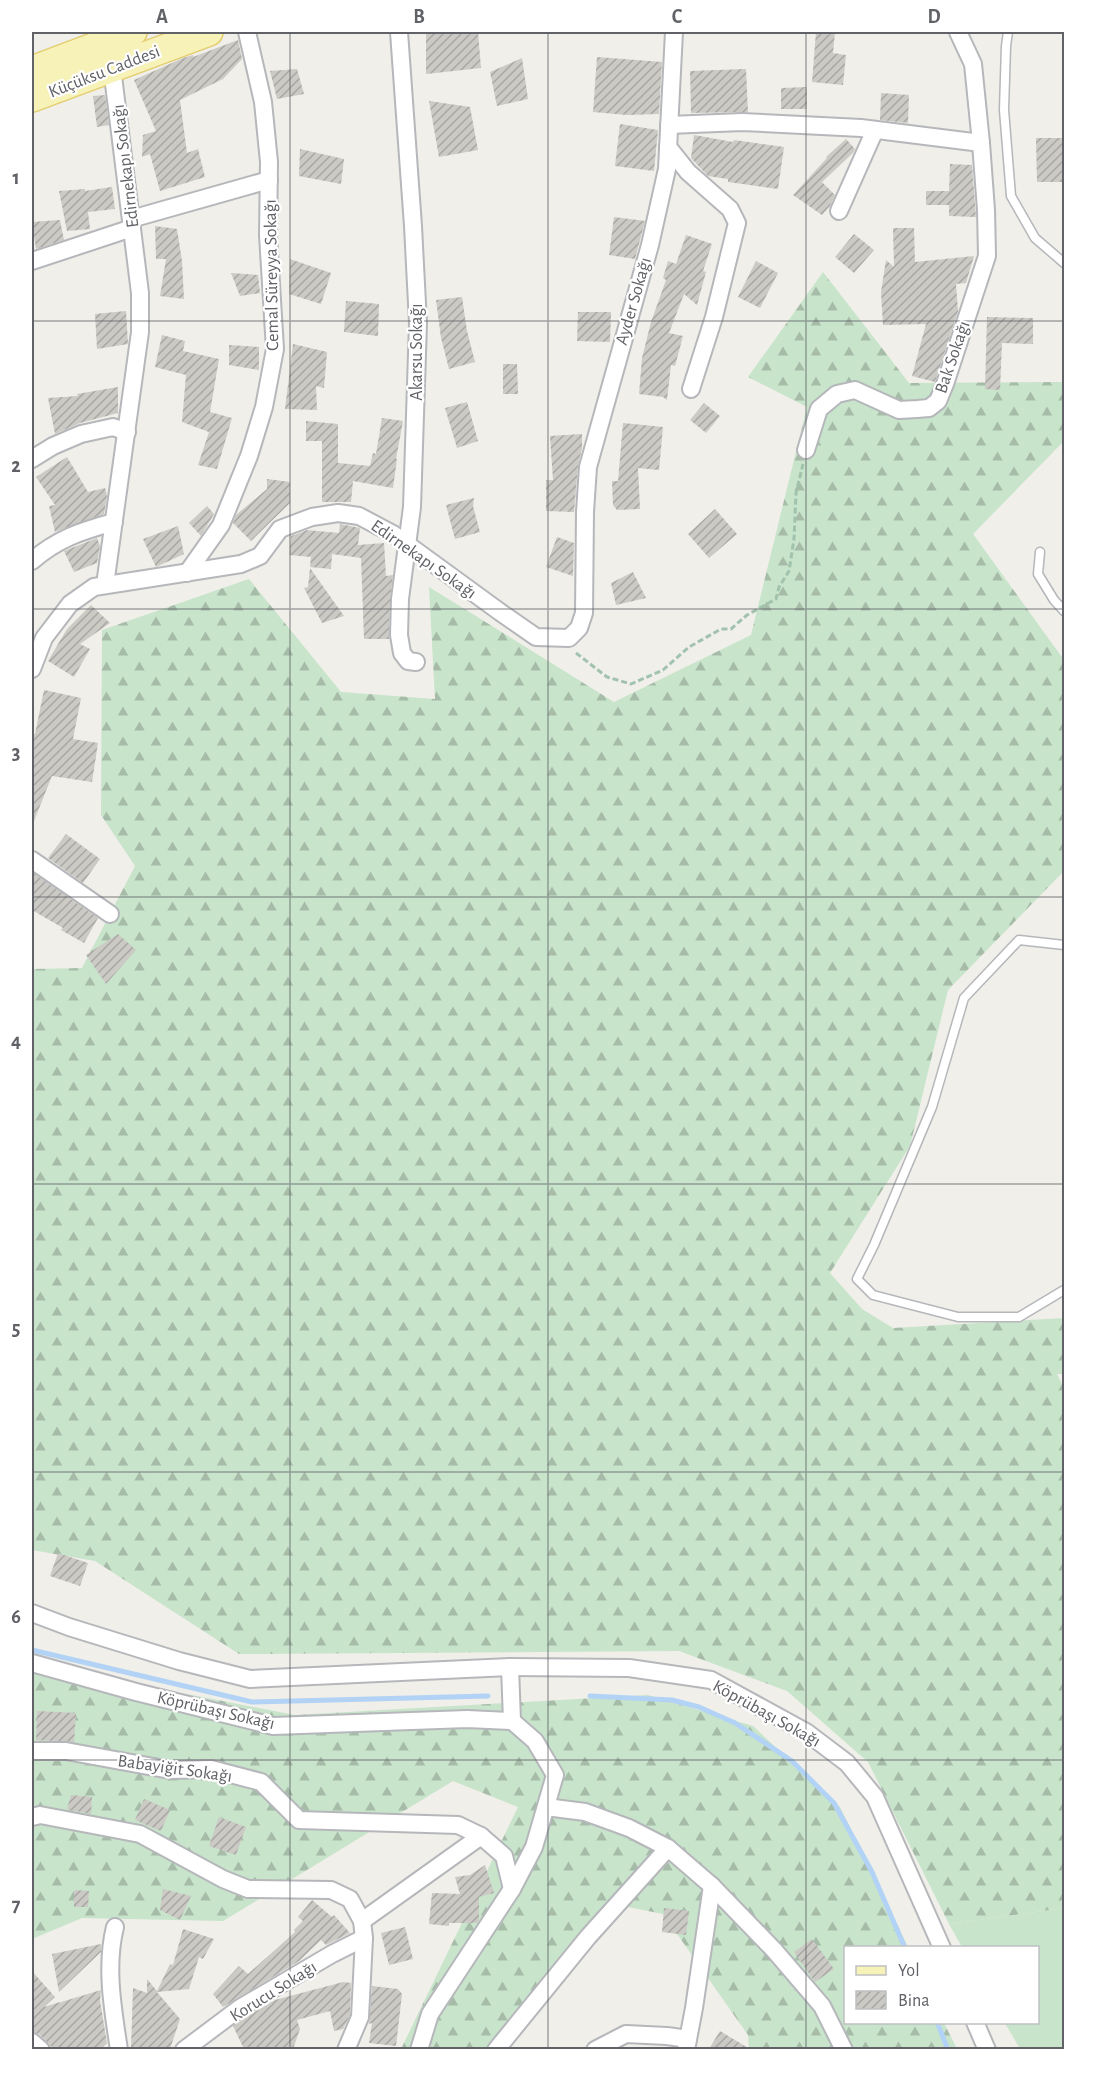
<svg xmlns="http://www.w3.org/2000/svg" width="1096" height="2081" font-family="'Alegreya Sans',sans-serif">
<defs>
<pattern id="forest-firs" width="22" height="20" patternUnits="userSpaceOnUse" patternTransform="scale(1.5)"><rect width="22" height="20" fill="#c8e4cb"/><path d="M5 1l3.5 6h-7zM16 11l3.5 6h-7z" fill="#a6bca9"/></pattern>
<pattern id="building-hatch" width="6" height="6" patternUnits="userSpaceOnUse" patternTransform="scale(1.5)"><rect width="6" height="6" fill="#cccac5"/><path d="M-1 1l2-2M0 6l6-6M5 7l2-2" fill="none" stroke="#a9a7a4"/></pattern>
</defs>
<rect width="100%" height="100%" fill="#f0efe9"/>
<polygon fill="#c8e4cb" points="1064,1908 1064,2049 1020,2049 1005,2023 1038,2022 1038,1948 962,1947 949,1924"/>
<g fill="url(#forest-firs)">
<polygon points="823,272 909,383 1064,382 1064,441 973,534 1064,660 1064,871 948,990 910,1146 830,1273 862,1309 893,1328 1064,1318 1064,1374 1057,1374 1064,1388 1064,1908 949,1924 868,1762 787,1691 679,1651 239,1654 95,1561 32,1550 32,969 82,968 135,866 101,815 102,630 249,579 341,692 435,699 429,587 614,702 751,635 807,407 748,377"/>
<polygon points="32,1664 295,1715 648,1695 753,1726 840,1807 908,1947 846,1948 846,2022 944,2023 957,2049 749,2049 748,2035 663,1914 608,1903 497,2049 401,2049 518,1807 453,1781 223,1921 82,1918 32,1939"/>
</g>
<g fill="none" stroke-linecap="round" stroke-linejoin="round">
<g stroke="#b2d3f6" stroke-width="5">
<polyline points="32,1650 252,1702 488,1696"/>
<polyline points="590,1696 672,1700 699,1707 735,1723 792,1761 834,1803 872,1872 905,1948"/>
<polyline points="937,2022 948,2050"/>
</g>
</g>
<g fill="url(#building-hatch)">
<polygon points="426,32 478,32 481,68 426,74"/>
<polygon points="816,32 835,32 833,53 846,55 843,85 812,82"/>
<polygon points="238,40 242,59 223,79 180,100 187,153 198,149 205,177 160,191 150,154 142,157 143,135 156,131 134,80 183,58 193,55 193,57"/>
<polygon points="597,57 662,62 659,114 627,115 593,112"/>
<polygon points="522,58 528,99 497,106 490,72"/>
<polygon points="297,69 304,94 277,99 270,71"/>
<polygon points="746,69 748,112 691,113 690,71"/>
<polygon points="807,87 807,109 781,109 781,88"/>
<polygon points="881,93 909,95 908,123 880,120"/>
<polygon points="105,95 109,125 97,127 93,96"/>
<polygon points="429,101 470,107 478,150 439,157"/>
<polygon points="620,124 658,130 654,171 615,166"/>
<polygon points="694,135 733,142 734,140 784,147 778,189 728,182 728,179 708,176 691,158"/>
<polygon points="1036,138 1065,138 1065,182 1037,182"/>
<polygon points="846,139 855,149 853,153 822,182 835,195 830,206 822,215 793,195 827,158 826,157"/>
<polygon points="300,149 344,159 341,184 299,176"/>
<polygon points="950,164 972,165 976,217 949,216 949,205 926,205 926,191 949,191"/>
<polygon points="112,187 115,209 88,212 90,229 67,231 59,191 85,189 85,191"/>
<polygon points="614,217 645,221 635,259 609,255"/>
<polygon points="60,220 64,240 36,249 32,222"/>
<polygon points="155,226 177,229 182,261 184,299 160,296 166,259 156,259"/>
<polygon points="893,228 914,228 915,262 974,256 966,283 956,284 958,311 935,382 912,376 926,324 883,325 881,292 886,260 894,267"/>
<polygon points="854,234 874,250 854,273 835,257"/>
<polygon points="686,235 712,244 703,271 706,272 697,305 684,294 669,333 683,336 675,366 671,365 667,400 663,397 639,394 642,358 651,322 666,280 663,278 668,261 676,264"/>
<polygon points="290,259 331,273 321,304 289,294"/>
<polygon points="756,261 778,273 760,308 738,297"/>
<polygon points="231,273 258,275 260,293 240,296"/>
<polygon points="462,297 467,331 475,362 449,369 441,338 436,300"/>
<polygon points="346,301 379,304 378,336 344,332"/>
<polygon points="126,311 128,344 97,349 95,314"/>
<polygon points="578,312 611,312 610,342 577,341"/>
<polygon points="987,317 1033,318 1033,344 1002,343 1000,390 985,389"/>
<polygon points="162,335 185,341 183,351 219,359 210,412 232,418 217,469 198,465 209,432 182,422 186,375 155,367"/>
<polygon points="293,344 327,352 324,388 316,386 317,410 285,409"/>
<polygon points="229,345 259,347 259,370 229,365"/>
<polygon points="503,364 517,364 518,394 503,394"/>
<polygon points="118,387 118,413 80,423 55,434 48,398 78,396 77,394"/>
<polygon points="467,402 478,441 457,448 445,408"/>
<polygon points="704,403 720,416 706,433 690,420"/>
<polygon points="382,418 403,421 396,459 397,459 393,488 353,481 351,502 322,502 322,441 306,441 306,421 338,424 338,463 370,466 373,453 376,454"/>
<polygon points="623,423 663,427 659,470 638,468 640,509 617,510 613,505 612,481 618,481"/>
<polygon points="582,434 582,448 578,466 574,512 546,511 546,480 553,480 550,436"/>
<polygon points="67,457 88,492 105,488 107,496 104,514 55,532 49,506 55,505 36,477"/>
<polygon points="267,479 290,482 290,503 251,541 233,523 236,515 267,489"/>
<polygon points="474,498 473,506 480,532 455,539 446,505"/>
<polygon points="207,506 214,514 201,536 189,523"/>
<polygon points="715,509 737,534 709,558 688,534"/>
<polygon points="340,524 360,528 358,545 384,543 386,576 393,575 390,599 389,639 364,639 361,558 332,554 331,569 310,567 311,557 289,555 291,536 307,530 339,533"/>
<polygon points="178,526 184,554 156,567 143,539"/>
<polygon points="557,537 574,543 573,576 546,567"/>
<polygon points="97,538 100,546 97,563 74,572 64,551"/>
<polygon points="310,568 344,616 322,623 304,588 308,587"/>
<polygon points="633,572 646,598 616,605 611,583"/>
<polygon points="91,605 110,623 80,644 90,649 74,677 48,661 67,629"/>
<polygon points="44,690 81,698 73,739 98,743 92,782 52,776 32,826 32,734 35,734"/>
<polygon points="66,834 100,859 83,883 48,858"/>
<polygon points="32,872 98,918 84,943 61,930 63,928 32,910"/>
<polygon points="118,934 136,950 106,984 86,955"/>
<polygon points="58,1553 88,1563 80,1586 50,1576"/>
<polygon points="37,1711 76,1713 74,1742 36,1740"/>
<polygon points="71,1795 92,1797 91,1814 67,1809"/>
<polygon points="144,1799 170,1810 161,1831 135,1820"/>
<polygon points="219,1817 246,1827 236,1855 209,1846"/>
<polygon points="485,1865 494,1893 479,1897 479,1920 477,1923 449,1923 449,1926 429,1924 432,1893 460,1894 455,1877 470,1875"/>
<polygon points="163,1889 191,1896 180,1920 160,1910"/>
<polygon points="74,1890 89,1891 88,1907 74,1907"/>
<polygon points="312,1900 332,1917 334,1915 350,1933 326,1945 321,1940 299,1961 223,2007 213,1994 239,1966 248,1974 295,1932 294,1930 303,1921 298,1917"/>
<polygon points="664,1908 689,1911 686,1935 662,1932"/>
<polygon points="405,1927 413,1959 389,1965 381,1933"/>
<polygon points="183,1929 214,1939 203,1959 199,1957 189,1989 157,1992 180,2019 170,2049 131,2049 133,1988 147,1993 147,1979 157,1991 170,1964 173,1965"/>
<polygon points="812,1939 834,1969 815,1982 794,1952"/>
<polygon points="101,1944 101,1952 59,1992 52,1954"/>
<polygon points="32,1971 55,1997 44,2007 60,2002 62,2004 61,2002 101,1990 100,2001 107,2043 101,2049 54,2049 39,2034 32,2032"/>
<polygon points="343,1982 351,1983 350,2015 343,2029 334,2031 330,2011 297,2020 300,2029 293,2049 244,2049 233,2026 246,2017 275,2000"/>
<polygon points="372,1986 398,1989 402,1994 396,2046 369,2043 372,2023 369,2024"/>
<polygon points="720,2031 750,2049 709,2049"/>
</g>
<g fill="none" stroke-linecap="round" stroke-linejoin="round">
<defs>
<g id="service">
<polyline points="1008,32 1006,46 1004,110 1011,196 1035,238 1064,263"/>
<polyline points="1040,552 1038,574 1054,600 1064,611"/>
<polyline points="1064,945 1019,940 964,998 932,1107 874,1245 857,1279 873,1295 958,1317 1019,1317 1064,1290"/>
</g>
<g id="minor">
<polyline points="399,32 413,226 418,323 412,507 400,599 399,635 402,653 408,661 416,662"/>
<polyline points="669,125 742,122 861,128 981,143 973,64 958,32"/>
<polyline points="668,147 688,172 730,209 737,223 714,317 691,389"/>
<polyline points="839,211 875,130"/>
<polyline points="131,219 269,180"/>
<polyline points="32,261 132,228"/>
<polyline points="806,450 819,409 837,394 855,390 899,410 917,409 929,408 938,401 945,384 987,256 986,210 981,143"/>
<polyline points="32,459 53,446 81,434 113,427 127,432"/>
<path d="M32,561C57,539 81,531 114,522"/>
<polyline points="187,573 221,525 249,456 264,407 275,349 268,235 269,162 263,102 247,32"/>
<polyline points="105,585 140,332 140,293 112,68"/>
<polyline points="32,669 44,638 70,604 94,587 241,564 260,556 280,529 312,517 338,513 359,516 393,534 500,612 536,637 569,638 579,628 584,613 585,512 588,467 650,245 667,169 674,32"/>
<polyline points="32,860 110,914"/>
<polyline points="32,1613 69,1627 179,1661 250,1679 510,1667 629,1668 711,1680 806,1732 847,1763 875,1797 942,1948"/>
<polyline points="32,1663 136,1692 273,1726 467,1719 512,1721 535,1741 555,1775 534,1847 512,1889 430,2014 419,2050"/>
<polyline points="510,1667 512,1721"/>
<polyline points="32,1751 66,1751 170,1770 211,1769 261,1782 299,1820 458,1825 481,1836"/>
<polyline points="546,1807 585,1812 629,1828 668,1848 712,1886 774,1950 822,2006 844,2050"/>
<polyline points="32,1817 40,1815 140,1834 223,1879 248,1889 331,1890 350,1899 362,1921 364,1938 360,2017 346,2050"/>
<polyline points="362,1921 481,1836 504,1856 512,1889"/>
<path d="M115,1927C105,1967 113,2010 119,2050"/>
<polyline points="975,2022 987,2050"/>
<polyline points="32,2042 41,2050"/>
<polyline points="184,2050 240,2008 332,1954 364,1938"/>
<polyline points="496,2050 588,1937 668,1848"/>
<polyline points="595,2050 626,2034 667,2036 688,2039"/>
<polyline points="686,2050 694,2008 712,1886"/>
</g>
<g id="primary">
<polyline points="32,70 133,32"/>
<polyline points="32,98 209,32"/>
</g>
</defs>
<use href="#service" stroke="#b5b7bb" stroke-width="11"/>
<use href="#minor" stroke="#b5b7bb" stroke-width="20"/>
<use href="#primary" stroke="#e3cd6f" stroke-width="30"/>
<polyline stroke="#a1c3ae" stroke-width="3" stroke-dasharray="6 3" stroke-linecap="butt" points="576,653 607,677 631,684 663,670 689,647 721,629 731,629 747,615 776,599 779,587 789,571 794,539 796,493 803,464"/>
<use href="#service" stroke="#fff" stroke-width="8"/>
<use href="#minor" stroke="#fff" stroke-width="16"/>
<use href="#primary" stroke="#f7f2b7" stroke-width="27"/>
</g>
<path fill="none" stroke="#606267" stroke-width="1.5" stroke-opacity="0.55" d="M290,32V2050M548,32V2050M806,32V2050M32,321H1064M32,609H1064M32,897H1064M32,1184H1064M32,1472H1064M32,1760H1064"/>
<g text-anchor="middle" stroke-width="4.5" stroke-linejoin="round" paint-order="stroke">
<g font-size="18" fill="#606267" stroke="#fff">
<text transform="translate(104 71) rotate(-21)" y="6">Küçüksu Caddesi</text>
<text transform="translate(125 166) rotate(-97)" y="6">Edirnekapı Sokağı</text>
<text transform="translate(271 275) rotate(-91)" y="6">Cemal Süreyya Sokağı</text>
<text transform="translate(633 301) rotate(-74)" y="6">Ayder Sokağı</text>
<text transform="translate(416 352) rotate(-90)" y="6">Akarsu Sokağı</text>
<text transform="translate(952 357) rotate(-71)" y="6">Bak Sokağı</text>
<text transform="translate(424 559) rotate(35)" y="6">Edirnekapı Sokağı</text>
<text transform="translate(216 1710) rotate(13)" y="6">Köprübaşı Sokağı</text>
<text transform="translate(767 1713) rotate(29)" y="6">Köprübaşı Sokağı</text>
<text transform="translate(175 1768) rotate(8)" y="6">Babayiğit Sokağı</text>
<text transform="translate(273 1991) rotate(-32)" y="6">Korucu Sokağı</text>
</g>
</g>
<rect width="1096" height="2081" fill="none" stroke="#ffffff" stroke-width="66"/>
<rect x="844" y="1946" width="195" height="78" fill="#ffffff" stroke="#bfc0c2" stroke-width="1.5"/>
<rect x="856" y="1966" width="30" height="9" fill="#f7f2b7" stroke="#bfc0c2" stroke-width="1.5"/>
<text x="898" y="1976" font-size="18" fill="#606267">Yol</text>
<rect x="856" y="1991" width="30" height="18" fill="url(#building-hatch)" stroke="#bfc0c2" stroke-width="1.5"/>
<text x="898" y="2006" font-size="18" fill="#606267">Bina</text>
<rect x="33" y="33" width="1030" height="2015" fill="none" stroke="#606267" stroke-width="2"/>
<g font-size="20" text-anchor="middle" font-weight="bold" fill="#606267">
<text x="162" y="23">A</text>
<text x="419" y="23">B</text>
<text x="677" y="23">C</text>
<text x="934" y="23">D</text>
<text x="16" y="184">1</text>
<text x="16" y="472">2</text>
<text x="16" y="759">3</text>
<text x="16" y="1047">4</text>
<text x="16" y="1335">5</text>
<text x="16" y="1623">6</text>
<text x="16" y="1911">7</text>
</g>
</svg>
